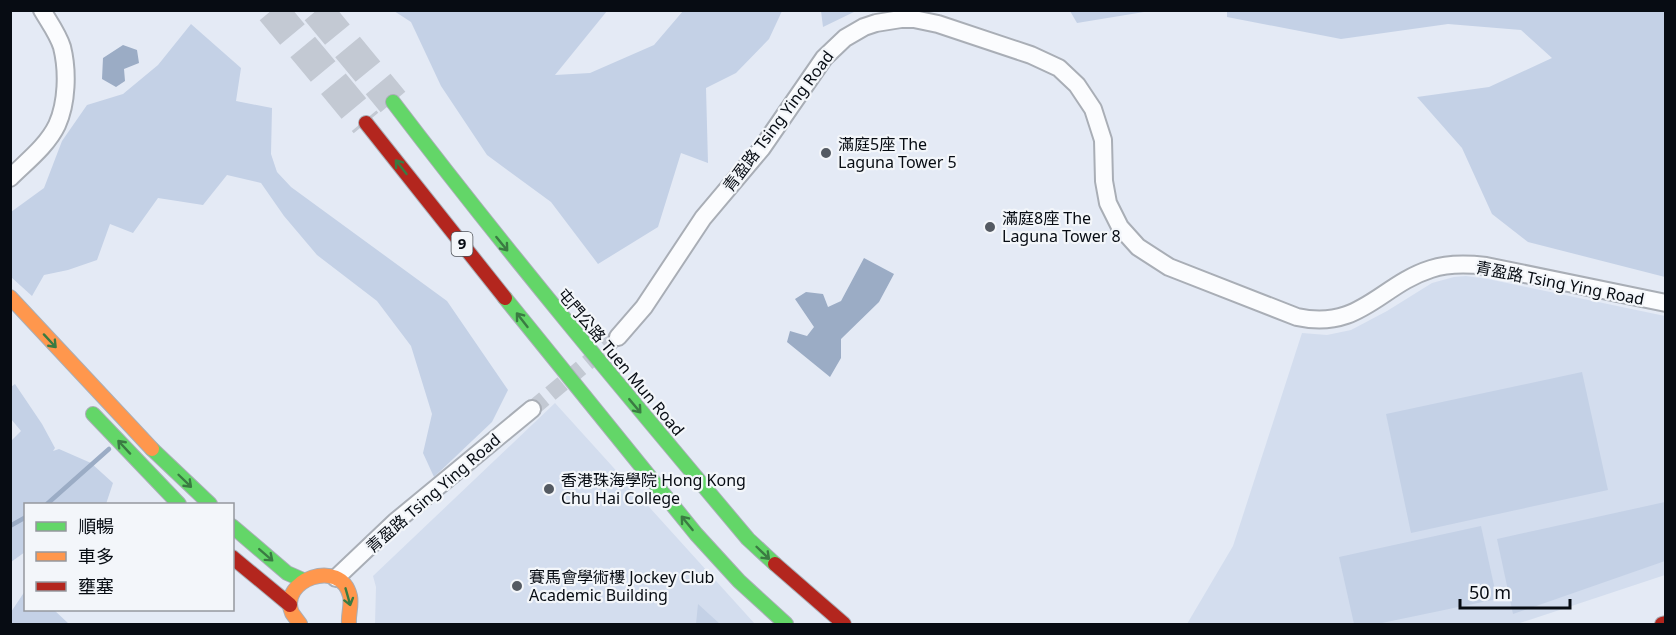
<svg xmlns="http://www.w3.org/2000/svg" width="1676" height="635" font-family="'Noto Sans','Noto Sans TC',sans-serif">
<rect width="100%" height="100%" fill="#e4eaf5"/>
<g fill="#d3ddee">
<polygon points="1466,276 1488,279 1665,316 1665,575 1517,624 1187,624 1233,546 1302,333 1327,335 1351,330 1387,311 1432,283 1454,277"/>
<polygon points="555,403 755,624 375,624 376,587 373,576"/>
</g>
<g fill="#c4d1e6">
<polygon points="394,11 607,11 555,75 590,73 654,45 683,11 782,11 769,39 736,73 706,88 708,163 681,153 658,227 598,264 551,202 487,155 441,86 411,22"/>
<polygon points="821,11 821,10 856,11 823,27"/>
<polygon points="1070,11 1150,11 1077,23"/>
<polygon points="1227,11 1665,11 1665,277 1528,242 1492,214 1462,148 1417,97 1489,87 1552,58 1521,30 1448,24 1341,39 1227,17"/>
<polygon points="191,24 241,68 236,101 272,108 271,154 277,172 291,187 447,301 508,390 492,422 434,477 423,453 432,414 411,346 377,301 317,255 284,216 261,183 227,175 203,205 158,198 133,233 110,224 97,260 68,270 44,275 32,296 11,277 11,212 44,188 62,141 87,105 123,94 158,65"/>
<polygon points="1582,372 1608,490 1411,533 1386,414"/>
<polygon points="15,384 42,424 55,448 53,451 59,449 91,463 113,483 106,504 26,504 25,552 11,562 11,441 21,431 11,419 11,387"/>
<polygon points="1665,502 1665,561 1513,614 1497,539"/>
<polygon points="1481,526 1497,599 1377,624 1354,624 1339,557"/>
<polygon points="25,591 26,610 54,610 69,624 11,624 11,612"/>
<polygon points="698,604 720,624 696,624"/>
</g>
<g fill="#9bacc5">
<polygon points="123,45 137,50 139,63 124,69 125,81 116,87 102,79 103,58"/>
<polygon points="864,258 894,274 879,302 841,339 841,358 830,377 787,342 790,331 807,336 814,327 795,299 806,292 823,294 828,307 841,301"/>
</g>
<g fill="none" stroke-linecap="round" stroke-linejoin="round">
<g stroke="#9bacc5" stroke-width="4.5">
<polyline points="47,504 109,449"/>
<polyline points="10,526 26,517"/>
</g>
<polyline stroke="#c3c9d3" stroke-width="16" stroke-dasharray="16 8" stroke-linecap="butt" points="532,409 618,337"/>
<g stroke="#c3c9d3" stroke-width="32" stroke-dasharray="32 16" stroke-linecap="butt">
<polyline points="272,10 366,123"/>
<polyline points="317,10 393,102"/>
</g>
<defs>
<g id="street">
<path d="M10,178C26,162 47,146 57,125C67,103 68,71 62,47C58,34 49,22 42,10"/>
<path d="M618,337L644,307L703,218L762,148L824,58L845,38L864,27L876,23L901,19H914L938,24L1031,55L1059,68L1077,85L1093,109L1103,140L1104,181L1108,203L1120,227L1138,247L1169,267L1297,317C1360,331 1380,285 1431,269C1449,263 1468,264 1486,266L1666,303"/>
<polyline points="336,578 395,522 532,409"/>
</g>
<g id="fast">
<path d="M393,102C507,252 627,395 748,539L775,564"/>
<polyline points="505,298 696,534 739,581 786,624"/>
<polyline points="93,414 179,504"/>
<polyline points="152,449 210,504"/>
<polyline points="232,526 287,573 303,580"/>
</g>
<g id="slow">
<polyline points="10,297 152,449"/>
<path d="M300,624C298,621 294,616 292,613C278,580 341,557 350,596C352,605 348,615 349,624"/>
</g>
<g id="jam">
<polyline points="366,123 505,298"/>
<polyline points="232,557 290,605"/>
<polyline points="775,564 844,624"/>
<polyline points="1662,624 1666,623"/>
</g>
</defs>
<use href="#street" stroke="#a9aeb6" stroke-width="20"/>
<use href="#fast" stroke="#a9aeb6" stroke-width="16"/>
<use href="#slow" stroke="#a9aeb6" stroke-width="16"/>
<use href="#jam" stroke="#a9aeb6" stroke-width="16"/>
<use href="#street" stroke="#fbfcfe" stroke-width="16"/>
<use href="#fast" stroke="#63d668" stroke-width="14"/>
<use href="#slow" stroke="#ff974d" stroke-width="14"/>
<use href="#jam" stroke="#b3261e" stroke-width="14"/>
</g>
<defs><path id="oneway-shaft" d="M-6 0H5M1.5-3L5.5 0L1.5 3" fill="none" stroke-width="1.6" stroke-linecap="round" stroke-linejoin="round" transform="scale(1.5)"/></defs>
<g stroke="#3a7b42">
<use href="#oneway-shaft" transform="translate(401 167) rotate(-128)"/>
<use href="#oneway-shaft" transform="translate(502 244) rotate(51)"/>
<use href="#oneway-shaft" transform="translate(522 320) rotate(-128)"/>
<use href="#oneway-shaft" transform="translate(50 341) rotate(47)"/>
<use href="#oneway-shaft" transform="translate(635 406) rotate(50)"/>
<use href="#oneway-shaft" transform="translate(124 447) rotate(-133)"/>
<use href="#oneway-shaft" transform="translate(185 481) rotate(44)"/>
<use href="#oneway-shaft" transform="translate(687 523) rotate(-129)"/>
<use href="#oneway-shaft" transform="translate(763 553) rotate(44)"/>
<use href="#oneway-shaft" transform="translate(266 555) rotate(41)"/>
<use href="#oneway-shaft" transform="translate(348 597) rotate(74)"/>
</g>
<g fill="#545a62" stroke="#f3f6fa" stroke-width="2">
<circle cx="826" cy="153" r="6"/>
<circle cx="990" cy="227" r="6"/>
<circle cx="549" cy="489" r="6"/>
<circle cx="517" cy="586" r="6"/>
</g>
<g text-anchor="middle" stroke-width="4.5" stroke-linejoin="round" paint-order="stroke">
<rect fill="#f3f6fa" stroke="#4e5258" stroke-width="1.5" x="451.5" y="232" width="21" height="24" rx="4.5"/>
<g font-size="15" font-weight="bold" fill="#070c13">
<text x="462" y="249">9</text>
</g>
<g font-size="16" fill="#070c13" stroke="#f3f6fa">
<text transform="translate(778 121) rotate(-53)" y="6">青盈路 Tsing Ying Road</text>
<text transform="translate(1560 283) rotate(11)" y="6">青盈路 Tsing Ying Road</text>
<text transform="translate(621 362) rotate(50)" y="6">屯門公路 Tuen Mun Road</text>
<text transform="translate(433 493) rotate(-41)" y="6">青盈路 Tsing Ying Road</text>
</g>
<g font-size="16" fill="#070c13" stroke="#f3f6fa" text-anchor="start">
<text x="838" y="150">滿庭5座 The<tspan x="838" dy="18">Laguna Tower 5</tspan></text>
<text x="1002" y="224">滿庭8座 The<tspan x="1002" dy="18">Laguna Tower 8</tspan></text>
<text x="561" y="486">香港珠海學院 Hong Kong<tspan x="561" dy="18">Chu Hai College</tspan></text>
<text x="529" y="583">賽馬會學術樓 Jockey Club<tspan x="529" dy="18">Academic Building</tspan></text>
</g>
</g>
<rect width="1676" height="635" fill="none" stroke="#070c13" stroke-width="24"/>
<rect x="24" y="503" width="210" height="108" fill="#f3f6fa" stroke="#95989e" stroke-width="1.5"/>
<rect x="36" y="522" width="30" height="9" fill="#63d668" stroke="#95989e" stroke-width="1.5"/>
<text x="78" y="533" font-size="18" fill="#070c13">順暢</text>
<rect x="36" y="552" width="30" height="9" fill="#ff974d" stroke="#95989e" stroke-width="1.5"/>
<text x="78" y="563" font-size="18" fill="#070c13">車多</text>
<rect x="36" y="582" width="30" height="9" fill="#b3261e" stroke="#95989e" stroke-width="1.5"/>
<text x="78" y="593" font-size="18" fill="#070c13">壅塞</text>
<path d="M1460 599v9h110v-9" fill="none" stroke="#070c13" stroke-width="3"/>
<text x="1469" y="599" font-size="18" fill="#070c13" stroke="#f3f6fa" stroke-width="4.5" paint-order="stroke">50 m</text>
</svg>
